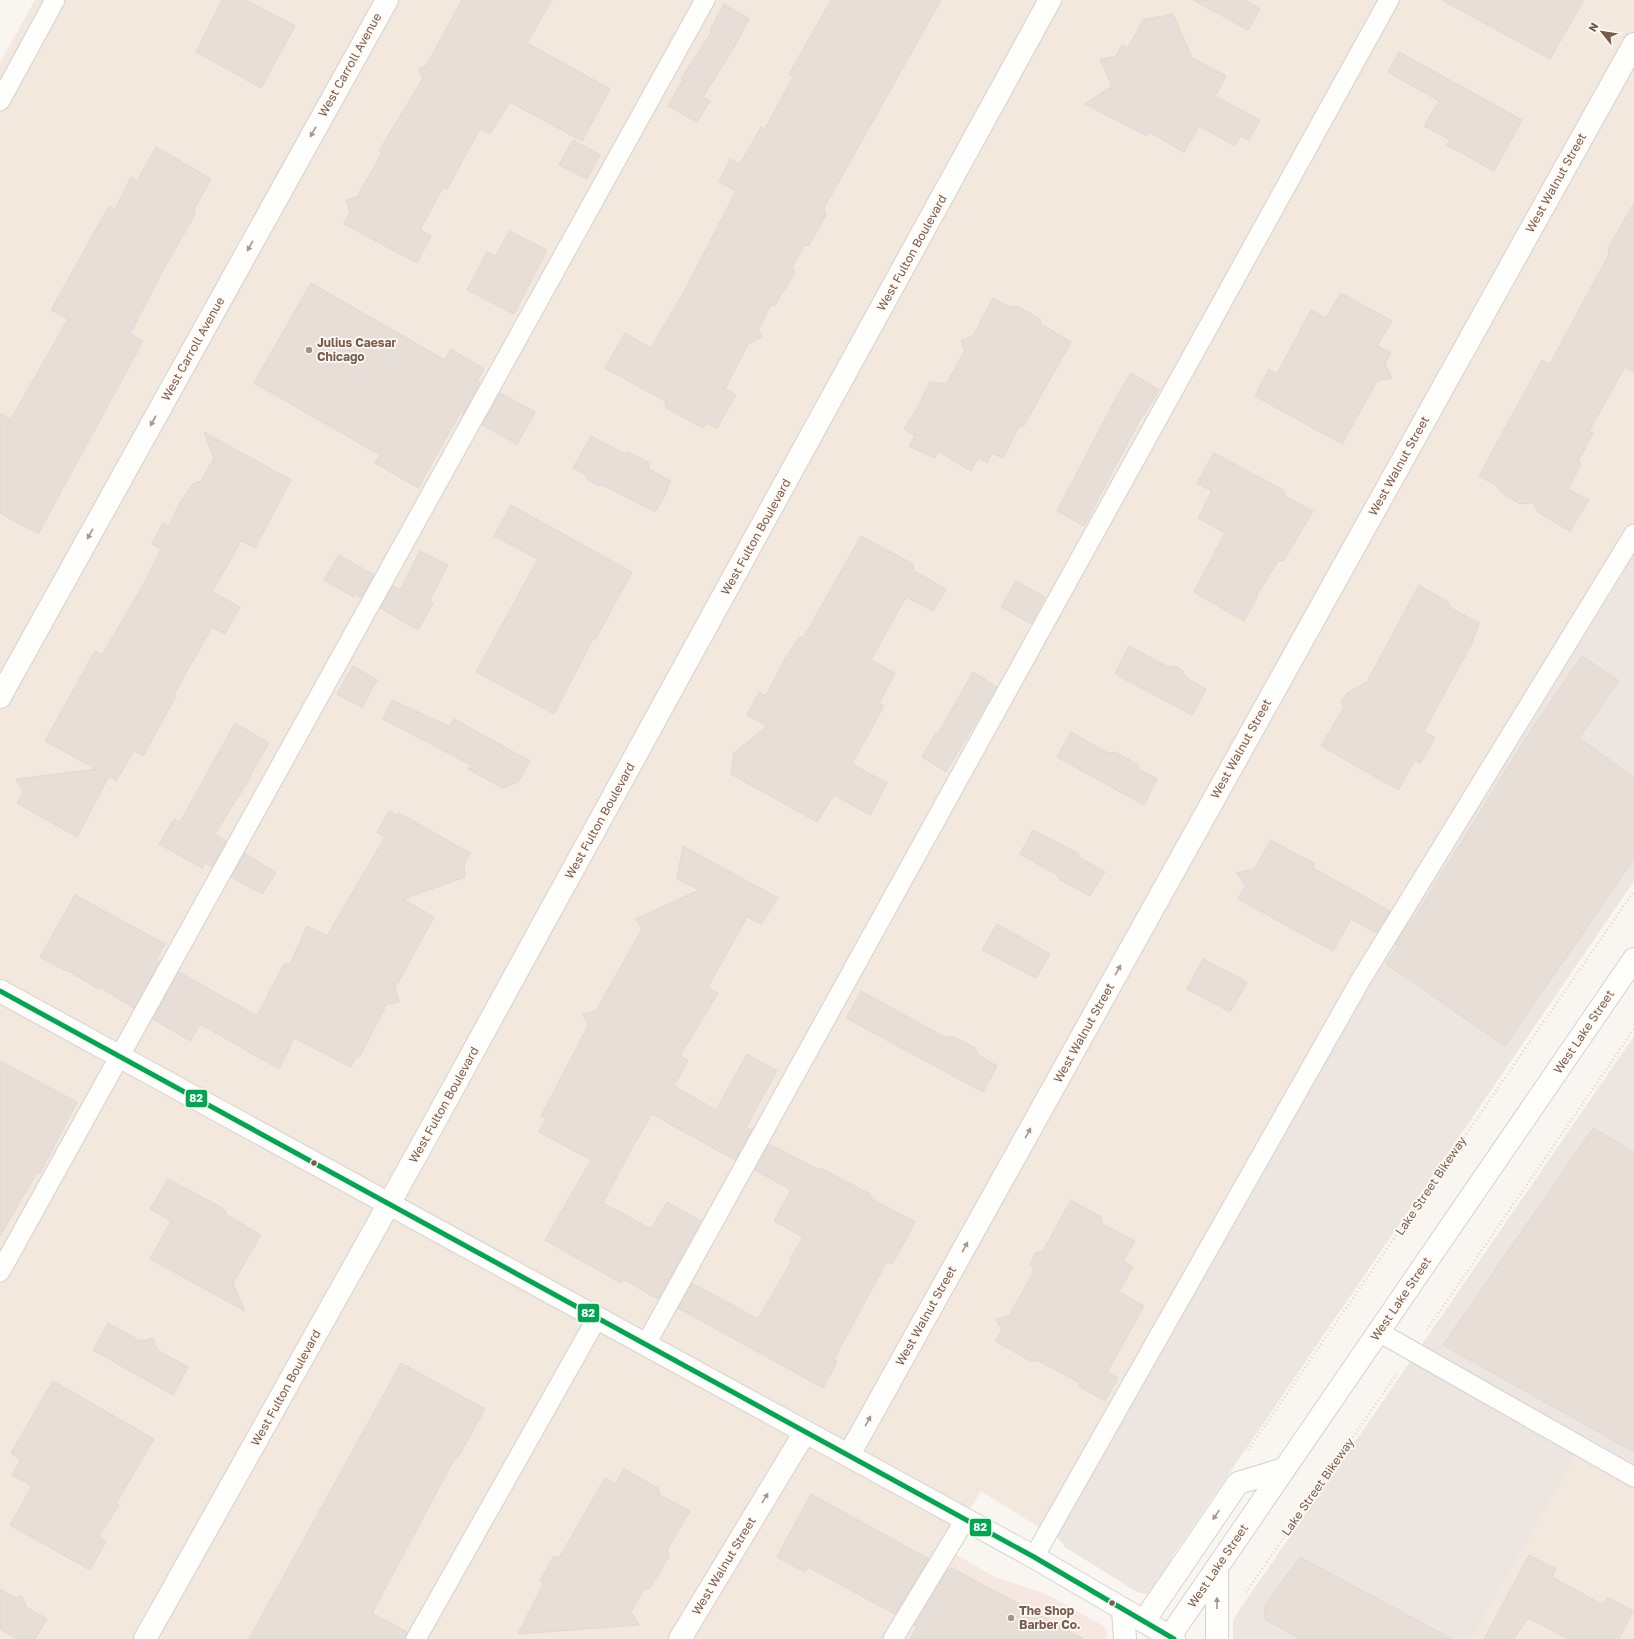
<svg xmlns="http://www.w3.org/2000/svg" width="1634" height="1639" font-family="'Golos Text',sans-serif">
<rect width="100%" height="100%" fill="#f9f5f0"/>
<g fill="#f2e8de">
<polygon points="35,0 1634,0 1634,549 1047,1532 981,1491 892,1639 0,1639 0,63"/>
<polygon points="1580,1446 1634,1477 1634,1639 1472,1639"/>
</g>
<polygon fill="#f6e8e1" points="948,1550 995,1577 1046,1594 1104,1626 1107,1633 1107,1639 893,1639"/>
<g fill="#ede5e0">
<polygon points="1634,540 1634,881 1172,1557 1168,1571 1153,1594 1148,1594 1137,1592 1065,1547 1058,1538 1047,1532 1370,975"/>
<polygon points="1634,1036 1634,1477 1580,1447 1472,1639 1233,1639 1233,1621 1238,1612"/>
</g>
<g fill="#e6ded7" stroke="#e2d8d2">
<polygon points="222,0 246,0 295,26 261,88 196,52"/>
<polygon points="462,0 552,0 527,43 610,89 582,141 510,102 490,134 480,129 447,189 443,187 420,230 431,236 417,263 344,224 350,212 346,200 357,197 382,153 379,151 423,78 419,69 426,66"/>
<polygon points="831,0 941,0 824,208 826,215 809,245 804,246 792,267 795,272 775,305 770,306 759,329 761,337 748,344 725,389 736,395 717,428 706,423 703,428 666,408 665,401 605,368 625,333 651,348 686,288 736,191 719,182 730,159 740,164 761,127 765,129 793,77 789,74"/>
<polygon points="1193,0 1245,0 1260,9 1248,30"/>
<polygon points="1442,0 1584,0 1550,59"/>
<polygon points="724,4 749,19 734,47 703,97 710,101 697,122 668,106 683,80 681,79 712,31 710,30"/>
<polygon points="1173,14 1192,58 1226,76 1215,96 1260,120 1249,140 1240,136 1235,146 1199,126 1184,152 1149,132 1147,136 1085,104 1112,86 1100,59 1116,56 1122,45 1128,48 1143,20"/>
<polygon points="1399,52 1522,120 1494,171 1447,145 1450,140 1424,126 1439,101 1388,72"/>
<polygon points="573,140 600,155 587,179 559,165"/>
<polygon points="156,147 211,179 193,211 196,213 162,272 130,334 143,341 38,534 0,513 0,413 11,419 68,319 51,310 109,206 115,209 131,177 137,181"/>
<polygon points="1634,203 1634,372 1625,367 1589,431 1593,433 1578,462 1581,464 1568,489 1589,500 1570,531 1539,513 1533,503 1520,504 1501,492 1496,485 1479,476 1542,360 1550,364 1609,254 1608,248"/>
<polygon points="509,231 547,250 514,314 467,290 487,252 496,256"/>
<polygon points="311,283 445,360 451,349 484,369 477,381 480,383 463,414 460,413 418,488 375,463 380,455 254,383"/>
<polygon points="1341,293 1392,321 1377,346 1391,353 1385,364 1392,378 1377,381 1342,444 1255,396 1269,369 1277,374 1311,310 1326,318"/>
<polygon points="993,298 1010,307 1017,306 1040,319 1041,324 1071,342 1023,427 1020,425 1003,458 992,453 987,463 978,458 971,471 938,451 935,458 909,446 915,436 904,429 916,410 930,382 946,384 965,351 961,340 973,336"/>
<polygon points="1131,373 1159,390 1144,415 1143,414 1084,526 1057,511 1116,398"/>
<polygon points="500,393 535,412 517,444 482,425"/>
<polygon points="204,432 291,480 255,548 241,541 212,592 240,607 225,634 212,627 174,694 176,696 143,756 134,751 116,781 109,776 77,837 17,803 23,792 16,779 96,769 45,741 95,651 102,655 141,589 161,549 152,544 163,523 169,526 179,504 193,484 201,481 214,458"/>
<polygon points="591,436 623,453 628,452 649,463 649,469 671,481 666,489 668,490 655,512 603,485 599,486 588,480 585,474 573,468"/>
<polygon points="1214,453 1283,490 1286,497 1313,511 1284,560 1278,561 1256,597 1257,598 1244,621 1194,592 1225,533 1198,518 1212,491 1197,483"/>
<polygon points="511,505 632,572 595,640 593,639 554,714 476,672 538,559 494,536"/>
<polygon points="861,536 913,564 914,571 946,589 933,611 906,597 871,660 895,673 879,703 884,706 852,764 887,783 870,815 834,795 817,822 731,774 734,753 767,726 747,715 759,692 766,696 785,659 799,637 804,637"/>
<polygon points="420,551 448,565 429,601 433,603 418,630 380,608 393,586 400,590"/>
<polygon points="339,555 374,575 361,598 355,594 354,597 324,580"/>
<polygon points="1016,581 1045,597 1031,624 1001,607"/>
<polygon points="1419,585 1448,602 1451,608 1479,623 1471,645 1424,731 1435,738 1420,764 1415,760 1398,790 1321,746 1344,707 1341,702 1347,693 1367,682"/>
<polygon points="1129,646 1168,667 1175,666 1183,671 1185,677 1206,689 1192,715 1115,674"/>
<polygon points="1582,656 1619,681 1579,738 1634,777 1634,859 1505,1046 1386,964 1398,945 1395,944 1409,922 1411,923 1530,732"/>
<polygon points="353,666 377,680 362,707 337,694"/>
<polygon points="973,672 997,687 946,772 922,757 936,733 938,734"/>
<polygon points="392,700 450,727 454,719 530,761 518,782 503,788 468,769 471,765 383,719"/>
<polygon points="235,723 269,743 250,775 251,776 215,834 226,841 212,867 205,863 202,868 159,844 174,819 180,822"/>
<polygon points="1071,732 1108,753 1116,752 1137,764 1139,769 1157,779 1144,805 1057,757"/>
<polygon points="389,811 396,815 399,813 470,853 464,865 465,877 403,899 434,917 395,988 399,1002 387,1004 360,1056 356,1057 351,1067 294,1038 279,1069 200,1024 190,1041 153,1019 179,972 257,1016 284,964 290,964 307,926 327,936 385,837 377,832"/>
<polygon points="1033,830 1078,853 1080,858 1105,872 1090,896 1059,879 1057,875 1020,854"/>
<polygon points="1271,840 1315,864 1313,868 1390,911 1376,933 1351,919 1333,951 1238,899 1246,885 1236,873 1254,869"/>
<polygon points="683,846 778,898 761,924 747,917 708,987 718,993 680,1056 688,1060 674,1086 716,1110 747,1054 777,1071 746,1127 752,1130 735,1160 652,1114 637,1140 636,1140 603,1203 651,1229 667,1202 701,1221 658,1299 623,1279 621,1283 545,1240 591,1160 539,1132 546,1119 541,1116 588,1026 583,1014 596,1011 642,929 636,919 699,890 677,879"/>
<polygon points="245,853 276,873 262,894 231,877"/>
<polygon points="75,895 165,944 156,960 160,962 134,1008 99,987 98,989 67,970 66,971 40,957"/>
<polygon points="997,924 1050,954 1036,978 982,950"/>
<polygon points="1203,959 1247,982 1230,1012 1187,989"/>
<polygon points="861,991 945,1037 954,1037 975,1048 977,1054 997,1066 983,1092 846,1018"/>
<polygon points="0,1061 77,1102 40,1173 37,1172 0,1236"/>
<polygon points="1593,1128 1634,1152 1634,1452 1443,1345"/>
<polygon points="769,1144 819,1170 820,1168 870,1194 872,1199 915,1222 893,1263 886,1263 834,1359 837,1362 823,1388 678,1308 692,1283 758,1319 791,1262 789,1261 803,1237 774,1221 791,1190 755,1170"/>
<polygon points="168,1179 224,1209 227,1215 261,1235 233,1283 245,1311 150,1259 171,1221 150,1209"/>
<polygon points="1071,1200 1101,1217 1101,1223 1135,1241 1123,1261 1133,1267 1119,1292 1144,1306 1107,1372 1118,1378 1105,1401 1078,1386 1080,1383 1037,1360 1032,1362 995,1341 1002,1330 996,1319 1009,1316 1034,1271 1031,1264 1035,1253 1043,1251"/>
<polygon points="108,1323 140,1341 153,1338 157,1350 188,1367 173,1395 93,1350"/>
<polygon points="401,1363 485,1409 457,1459 455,1458 372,1613 407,1632 405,1639 249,1639"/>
<polygon points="53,1381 154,1439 116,1503 119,1505 99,1536 106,1541 90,1570 10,1525 32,1486 12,1475 20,1460 11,1453"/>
<polygon points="624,1469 658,1488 660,1495 690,1511 667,1550 669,1556 650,1588 644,1589 631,1612 639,1625 518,1634 544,1583 540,1581 554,1556 559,1558 605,1478 615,1484"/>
<polygon points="811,1494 929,1559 895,1614 808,1567 805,1572 777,1557"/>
<polygon points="1529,1555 1556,1569 1552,1577 1603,1605 1607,1597 1633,1611 1619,1639 1568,1639 1528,1618 1514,1639 1484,1639"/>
<polygon points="1300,1557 1452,1639 1301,1639 1266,1620 1264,1607"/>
<polygon points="952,1568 1084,1639 910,1639 917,1626 914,1625 948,1569 950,1570"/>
<polygon points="0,1589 15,1598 22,1596 26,1607 47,1619 35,1639 17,1639 0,1629"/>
</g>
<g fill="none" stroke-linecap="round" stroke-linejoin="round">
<defs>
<g id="lane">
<polyline points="0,101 55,0"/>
<polyline points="0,1272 705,0"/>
<polyline points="1379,1332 1634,1477"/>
<polyline points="646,1344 1389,0"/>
<polyline points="1034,1557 1360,981 1634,534"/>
<polyline points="416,1639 597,1318"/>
<polyline points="893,1639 965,1520"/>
</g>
<g id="street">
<polyline points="0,697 387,0"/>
<polyline points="849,1455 1634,44"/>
<polyline points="145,1639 418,1152 1050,0"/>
<polyline points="680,1639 805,1432"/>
</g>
<g id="secondary">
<polyline points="0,991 1034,1557 1174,1639"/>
<polyline points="1123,1609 1125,1639"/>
<polyline points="1144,1621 1238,1483 1284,1469"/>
<polyline points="1168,1639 1634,959"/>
<polyline points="1217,1639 1217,1568"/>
</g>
</defs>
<use href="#lane" stroke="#d7d1cb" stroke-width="21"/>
<use href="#street" stroke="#d7d1cb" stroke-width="24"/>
<use href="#secondary" stroke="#d9d2cb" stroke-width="24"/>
<g stroke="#dcd5d0" stroke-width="2.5" stroke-dasharray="1 3" stroke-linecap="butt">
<polyline points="1427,1330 1634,1029"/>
<polyline points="1248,1450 1634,891"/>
<polyline points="1246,1592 1398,1372"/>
</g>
<use href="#lane" stroke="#fefefd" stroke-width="19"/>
<use href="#street" stroke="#fefefd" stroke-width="22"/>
<use href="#secondary" stroke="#fefefd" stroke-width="22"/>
<defs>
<polyline id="bus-1" points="0,991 1034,1557 1174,1639"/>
</defs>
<use href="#bus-1" stroke="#fffaf3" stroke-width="8"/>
<use href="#bus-1" stroke="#00a651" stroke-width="5"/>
</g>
<defs><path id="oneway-solid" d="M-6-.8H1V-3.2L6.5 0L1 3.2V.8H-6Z"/></defs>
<g fill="#a8958b">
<use href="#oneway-solid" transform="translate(313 132) rotate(119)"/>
<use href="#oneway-solid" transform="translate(250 246) rotate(119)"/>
<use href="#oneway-solid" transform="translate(153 421) rotate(119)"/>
<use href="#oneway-solid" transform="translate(90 534) rotate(119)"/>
<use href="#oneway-solid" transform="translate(1118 970) rotate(-61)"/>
<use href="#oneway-solid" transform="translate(1028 1133) rotate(-61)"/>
<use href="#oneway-solid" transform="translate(965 1247) rotate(-61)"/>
<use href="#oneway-solid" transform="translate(868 1421) rotate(-61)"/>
<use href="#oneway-solid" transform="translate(765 1498) rotate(-59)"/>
<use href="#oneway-solid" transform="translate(1216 1515) rotate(124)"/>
<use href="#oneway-solid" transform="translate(1217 1603) rotate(-90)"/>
</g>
<g fill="#a69286" stroke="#fffaf3" stroke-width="1.5">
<circle cx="309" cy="350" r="4"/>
<circle cx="1011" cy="1618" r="4"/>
</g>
<g fill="#7a5c4d" stroke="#fffaf3" stroke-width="1.5">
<circle cx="314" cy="1163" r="3.5"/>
<circle cx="1112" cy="1603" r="3.5"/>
</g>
<g text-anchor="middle" stroke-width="3.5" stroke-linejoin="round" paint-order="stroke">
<g font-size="12" fill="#7a5c4d" stroke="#fffaf3">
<text transform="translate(350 65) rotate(-61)" y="4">West Carroll Avenue</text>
<text transform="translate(1556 183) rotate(-61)" y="4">West Walnut Street</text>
<text transform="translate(912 253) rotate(-61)" y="4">West Fulton Boulevard</text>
<text transform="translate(193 349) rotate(-61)" y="4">West Carroll Avenue</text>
<text transform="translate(1399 466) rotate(-61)" y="4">West Walnut Street</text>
<text transform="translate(756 537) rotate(-61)" y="4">West Fulton Boulevard</text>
<text transform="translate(1241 749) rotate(-61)" y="4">West Walnut Street</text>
<text transform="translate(600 821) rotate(-61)" y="4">West Fulton Boulevard</text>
<text transform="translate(1584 1032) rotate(-56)" y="4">West Lake Street</text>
<text transform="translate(1084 1033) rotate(-61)" y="4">West Walnut Street</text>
<text transform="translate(444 1105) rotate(-61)" y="4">West Fulton Boulevard</text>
<text transform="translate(1431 1186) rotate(-56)" y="4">Lake Street Bikeway</text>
<text transform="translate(1401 1299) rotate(-56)" y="4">West Lake Street</text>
<text transform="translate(926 1316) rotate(-61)" y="4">West Walnut Street</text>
<text transform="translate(286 1388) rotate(-61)" y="4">West Fulton Boulevard</text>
<text transform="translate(1318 1487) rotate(-55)" y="4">Lake Street Bikeway</text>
<text transform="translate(724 1566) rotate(-59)" y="4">West Walnut Street</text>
<text transform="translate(1218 1566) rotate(-56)" y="4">West Lake Street</text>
</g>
<g font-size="12" font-weight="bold" fill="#7a5c4d" stroke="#fffaf3" text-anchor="start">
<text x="317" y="347">Julius Caesar<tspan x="317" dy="14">Chicago</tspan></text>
<text x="1019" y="1615">The Shop<tspan x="1019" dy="14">Barber Co.</tspan></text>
</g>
</g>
<g stroke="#fffaf3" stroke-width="1.5">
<rect x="185" y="1089" width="23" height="19" rx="4" fill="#00a651"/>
<rect x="577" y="1303" width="23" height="20" rx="4" fill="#00a651"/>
<rect x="969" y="1518" width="23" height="19" rx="4" fill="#00a651"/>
</g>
<g font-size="11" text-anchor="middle" font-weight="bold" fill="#fff">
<text x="196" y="1102">82</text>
<text x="588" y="1317">82</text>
<text x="980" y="1531">82</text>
</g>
<g transform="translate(1602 32) rotate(300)" stroke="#fffaf3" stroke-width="3" paint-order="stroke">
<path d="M0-3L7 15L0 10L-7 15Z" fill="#7a5c4d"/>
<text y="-6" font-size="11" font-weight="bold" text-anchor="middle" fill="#7a5c4d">N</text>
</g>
</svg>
